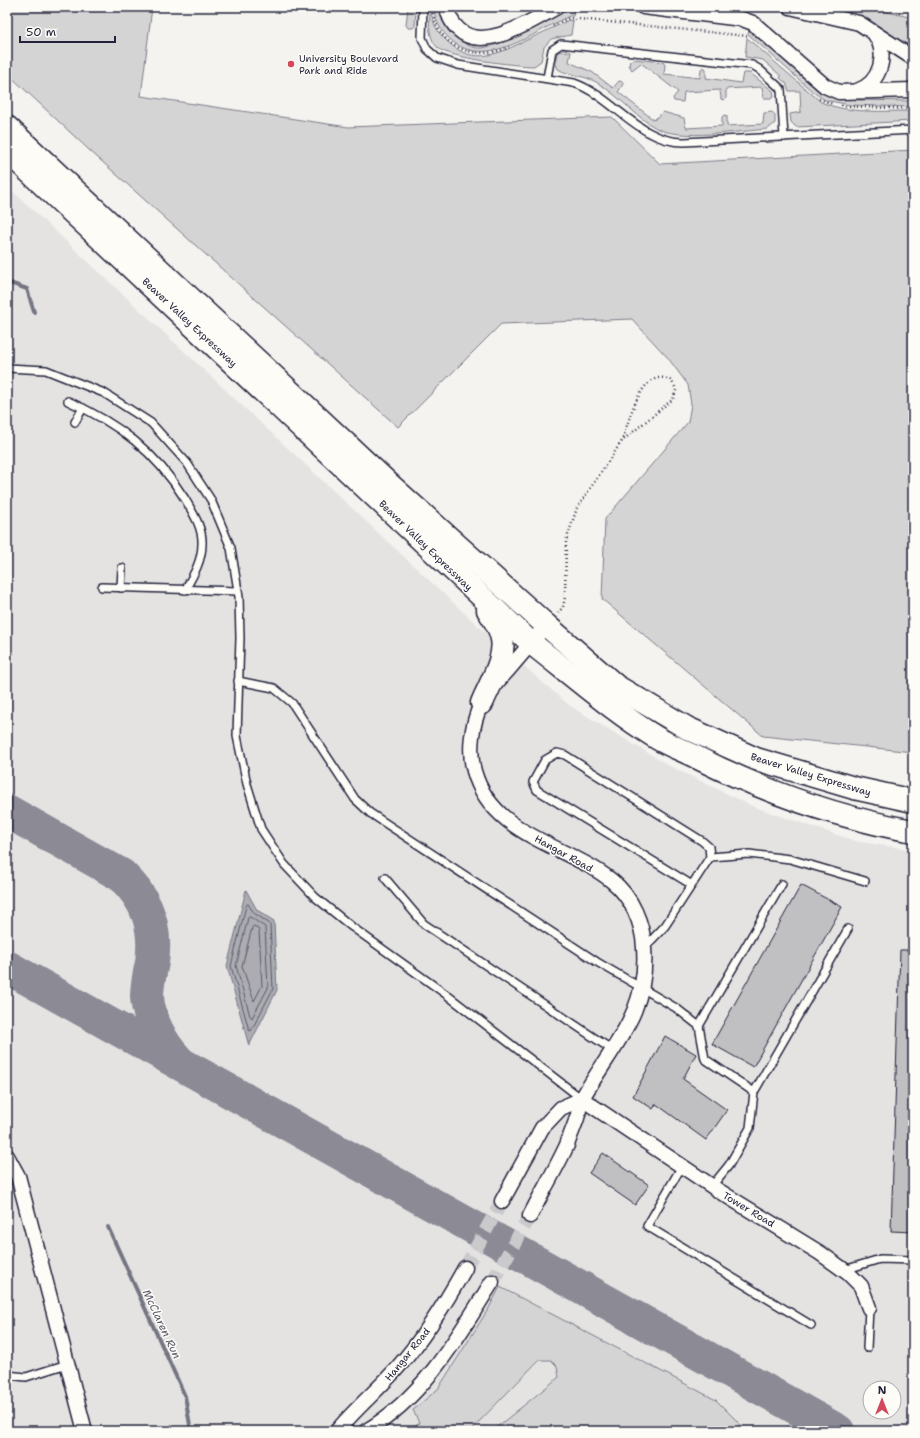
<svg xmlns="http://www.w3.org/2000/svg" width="920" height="1438" font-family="'Shantell Sans',sans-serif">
<rect width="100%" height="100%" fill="#f4f3ef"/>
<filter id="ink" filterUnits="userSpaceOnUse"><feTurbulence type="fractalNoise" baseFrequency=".025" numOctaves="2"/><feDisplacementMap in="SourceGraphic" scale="8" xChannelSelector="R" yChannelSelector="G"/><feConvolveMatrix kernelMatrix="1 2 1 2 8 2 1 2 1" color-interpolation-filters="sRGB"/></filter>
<g filter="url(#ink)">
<path fill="#e4e3e2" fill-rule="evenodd" d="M7,186L477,625L570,706L668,765L754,807L855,841L913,850V1431H7ZM870,1388H894V1412H870Z"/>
<g fill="#d5d4d5" stroke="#7c7b88">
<polygon points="7,7 152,7 141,96 348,127 612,117 660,164 913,150 913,752 763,736 602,599 605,519 688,422 691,404 688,385 668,358 632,319 501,324 398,427 88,149 7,73"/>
<polygon points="408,7 416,8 415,26 413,28 408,28 406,25"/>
<path d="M431,7C431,21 437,33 448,42C474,67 500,53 527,40C541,33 555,27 569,20L573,21L571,35L551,39L544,47L541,61L534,66C517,66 449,58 438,48C427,37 429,20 431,7Z"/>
<path d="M434,7H439C440,19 446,31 456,38C463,43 473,49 482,48C514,43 542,17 574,8L573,16H570L563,19C530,35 483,70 450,39C441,31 434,19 434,7Z"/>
<polygon points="820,7 866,7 913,18 913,51 865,18"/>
<polygon points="749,29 820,90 829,96 857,100 913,101 913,107 850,105 825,100 813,92 748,34"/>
<path d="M747,38L821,102C848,114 884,111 913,111V121L796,127L791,122L790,114L801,112L800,91H789L786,83L780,78L781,76L763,60L745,57Z"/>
<path d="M562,51L571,52L569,62L592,72L613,88L619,81L623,82V84L618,92L654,120L663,112L684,118L686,128L722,126V117L724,115L727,116V126L763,124L764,113L772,112L775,115V123L768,129C740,131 680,141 656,128C635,116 619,96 598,83C585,75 569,76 558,69C555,64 555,57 558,52Z"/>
<polygon points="634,59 663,62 665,65 664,74 700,78 701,69 704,67 706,69 706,78 741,83 743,73 750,73 773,91 774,96 771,98 764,98 762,87 726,89 726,98 724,100 721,99 720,90 684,92 683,102 674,101 673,98 678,92 641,63 632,70 629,65 630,61"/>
<polygon points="500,1287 716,1400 747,1431 492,1431 559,1377 557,1366 551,1360 539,1360 470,1431 410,1431 419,1423 413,1410 438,1389 489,1308"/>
</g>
<polygon fill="#acacb2" stroke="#757582" points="246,890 257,910 274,921 277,990 249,1046 227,966"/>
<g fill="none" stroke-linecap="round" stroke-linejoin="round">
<g stroke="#59596b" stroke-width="1">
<polygon points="248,904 254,913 270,924 273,989 251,1031 249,1030 231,966 246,906"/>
<polygon points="250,917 265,927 268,988 252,1018 250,1016 236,966 248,918"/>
<polygon points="254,926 259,930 262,986 254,1001 242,966 252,928"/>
</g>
<g stroke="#757582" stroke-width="4">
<polyline points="7,282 27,289 34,312"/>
<polyline points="108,1227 185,1396 191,1431"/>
</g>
<g stroke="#8b8a95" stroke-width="34">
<path d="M7,811L121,875C147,899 157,927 152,962C150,973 147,984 147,996C148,1018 162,1045 178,1061"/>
<polyline points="7,967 838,1431"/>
</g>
</g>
<g fill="#c0bfc2" stroke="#22223b">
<polygon points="801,885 842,907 753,1067 712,1044"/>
<polygon points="900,950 913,950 913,1232 891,1231"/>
<polygon points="665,1036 696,1054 683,1079 727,1110 706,1140 656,1104 653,1109 633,1096"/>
<polygon points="603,1153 649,1185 635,1205 589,1173"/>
</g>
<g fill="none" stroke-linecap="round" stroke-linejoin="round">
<g stroke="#cac9cb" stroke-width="14" stroke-dasharray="14 7" stroke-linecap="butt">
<polyline points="465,1268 502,1201"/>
<polyline points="492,1282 530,1216"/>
</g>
<defs>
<g id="service">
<path d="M423,7L422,38L427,49L437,58L458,65L574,83C614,97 639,142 684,142L913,130"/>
<polyline points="547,78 552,50 561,44 752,65 759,69 781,89 784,137"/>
<polyline points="7,368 46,370 104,393 151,423 187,463 211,500 231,548 239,597 240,638 237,736 247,784 261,829 284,864 315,897 352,927 447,995 582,1099"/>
<path d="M68,401C119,424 155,451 185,499C193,513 203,528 202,544C202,561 193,576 185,590"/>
<polyline points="75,422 83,408"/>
<polyline points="102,587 238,591"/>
<polyline points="121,588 122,568"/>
<polyline points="238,681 274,688 292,703 355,799 370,813 597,962 676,1008 699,1026 705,1059 754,1092 750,1128 729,1165 712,1186"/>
<polyline points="710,857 749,854 790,859 865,881"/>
<polyline points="385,878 424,924 614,1051"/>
<polyline points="644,948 665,926 710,857 709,847 702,841 565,755 557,753 545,760 533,782 537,790 692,885"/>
<polyline points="699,1026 782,884"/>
<polyline points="754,1092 848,929"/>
<polyline points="682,1166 647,1226 811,1325"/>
<polyline points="844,1270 880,1259 913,1260"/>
<polyline points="867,1348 869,1308"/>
<polyline points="7,1375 26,1377 67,1364"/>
</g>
<g id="minor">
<path d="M447,7C448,15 452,23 458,29C483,54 532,20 557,7"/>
<polyline points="643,7 742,19 753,23 825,86 839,92 913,90"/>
<polyline points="790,7 859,23 913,58"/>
<path d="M857,91C881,83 889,53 874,33"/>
<polyline points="582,1099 719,1191 820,1253 848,1273 861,1286 869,1308"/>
<polyline points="7,1156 18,1176 85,1431"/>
<polyline points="502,1201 542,1128 561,1108 582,1099"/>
<path d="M530,1216C542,1192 556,1169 567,1145C570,1136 574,1127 577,1118C579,1111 580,1103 583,1097C612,1046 649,1012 644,948C643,924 632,897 612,881C566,844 492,836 474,771C468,750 472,724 481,704C487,691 499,680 508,670C521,655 534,640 546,625"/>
<path d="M337,1431C356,1408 379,1389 398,1367C425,1337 446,1302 465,1268"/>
<path d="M366,1431C423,1398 458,1337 492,1282"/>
</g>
<g id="trunk">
<polyline points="546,625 616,686 687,728 756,759 854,788 913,801"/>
<path d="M531,643C572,675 613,711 657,738C670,746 685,751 698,758C766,792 839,818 913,831"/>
</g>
<g id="motorway">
<polyline points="7,127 388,483 546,625"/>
<polyline points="7,151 531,643"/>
<path d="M482,703C490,683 508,656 501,635C499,626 493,618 488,610"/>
</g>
</defs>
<use href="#service" stroke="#22223b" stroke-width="10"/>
<use href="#minor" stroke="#22223b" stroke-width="17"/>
<use href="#trunk" stroke="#22223b" stroke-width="25"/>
<use href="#motorway" stroke="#22223b" stroke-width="25"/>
<g stroke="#22223b" stroke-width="2.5" stroke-dasharray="1 3" stroke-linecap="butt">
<path d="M433,13C440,50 478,61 509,47"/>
<polyline points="553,26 569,18 747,36"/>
<polyline points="819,99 833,104"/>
<polyline points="841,106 913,109"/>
<path d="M558,613L563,607L565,597L566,541L577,508L622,441L673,399L676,390C674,384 671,379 664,378C639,374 628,424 622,441"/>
</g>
<use href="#service" stroke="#fdfcf7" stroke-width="7"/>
<use href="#minor" stroke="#fdfcf7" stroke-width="14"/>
<use href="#trunk" stroke="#fdfcf7" stroke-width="22"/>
<use href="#motorway" stroke="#fdfcf7" stroke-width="22"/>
</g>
</g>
<circle fill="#d1495b" stroke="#fdfcf7" stroke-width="1.5" cx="291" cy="64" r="4"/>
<g text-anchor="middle" stroke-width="3" stroke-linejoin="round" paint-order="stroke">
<g font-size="10" fill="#22223b" stroke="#fdfcf7" text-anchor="start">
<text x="299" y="62">University Boulevard<tspan x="299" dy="12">Park and Ride</tspan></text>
</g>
<g font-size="10" fill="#22223b" stroke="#fdfcf7">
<text transform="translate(190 322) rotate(43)" y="4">Beaver Valley Expressway</text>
<text transform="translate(426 545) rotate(44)" y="4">Beaver Valley Expressway</text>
<text transform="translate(811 774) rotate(17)" y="4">Beaver Valley Expressway</text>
<text transform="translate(564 853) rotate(29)" y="4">Hangar Road</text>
<text transform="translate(749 1209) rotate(31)" y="4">Tower Road</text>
<text transform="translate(407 1354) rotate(-51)" y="4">Hangar Road</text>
</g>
<g font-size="11" font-style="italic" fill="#59596b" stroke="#fdfcf7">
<text transform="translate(162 1324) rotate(65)" y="4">McClaren Run</text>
</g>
</g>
<rect width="920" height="1438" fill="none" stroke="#fdfcf7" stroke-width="24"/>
<rect x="12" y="12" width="896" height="1414" fill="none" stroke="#22223b" stroke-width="1.5" filter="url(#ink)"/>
<g transform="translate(882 1400)"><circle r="19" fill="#fdfcf7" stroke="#a5a5ac"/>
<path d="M0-3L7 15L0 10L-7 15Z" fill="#d1495b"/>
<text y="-6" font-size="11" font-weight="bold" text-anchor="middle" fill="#22223b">N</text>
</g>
<path d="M20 36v6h95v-6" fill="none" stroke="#22223b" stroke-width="2"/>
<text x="26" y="36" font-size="12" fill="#22223b" stroke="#fdfcf7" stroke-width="3" paint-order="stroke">50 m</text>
</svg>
